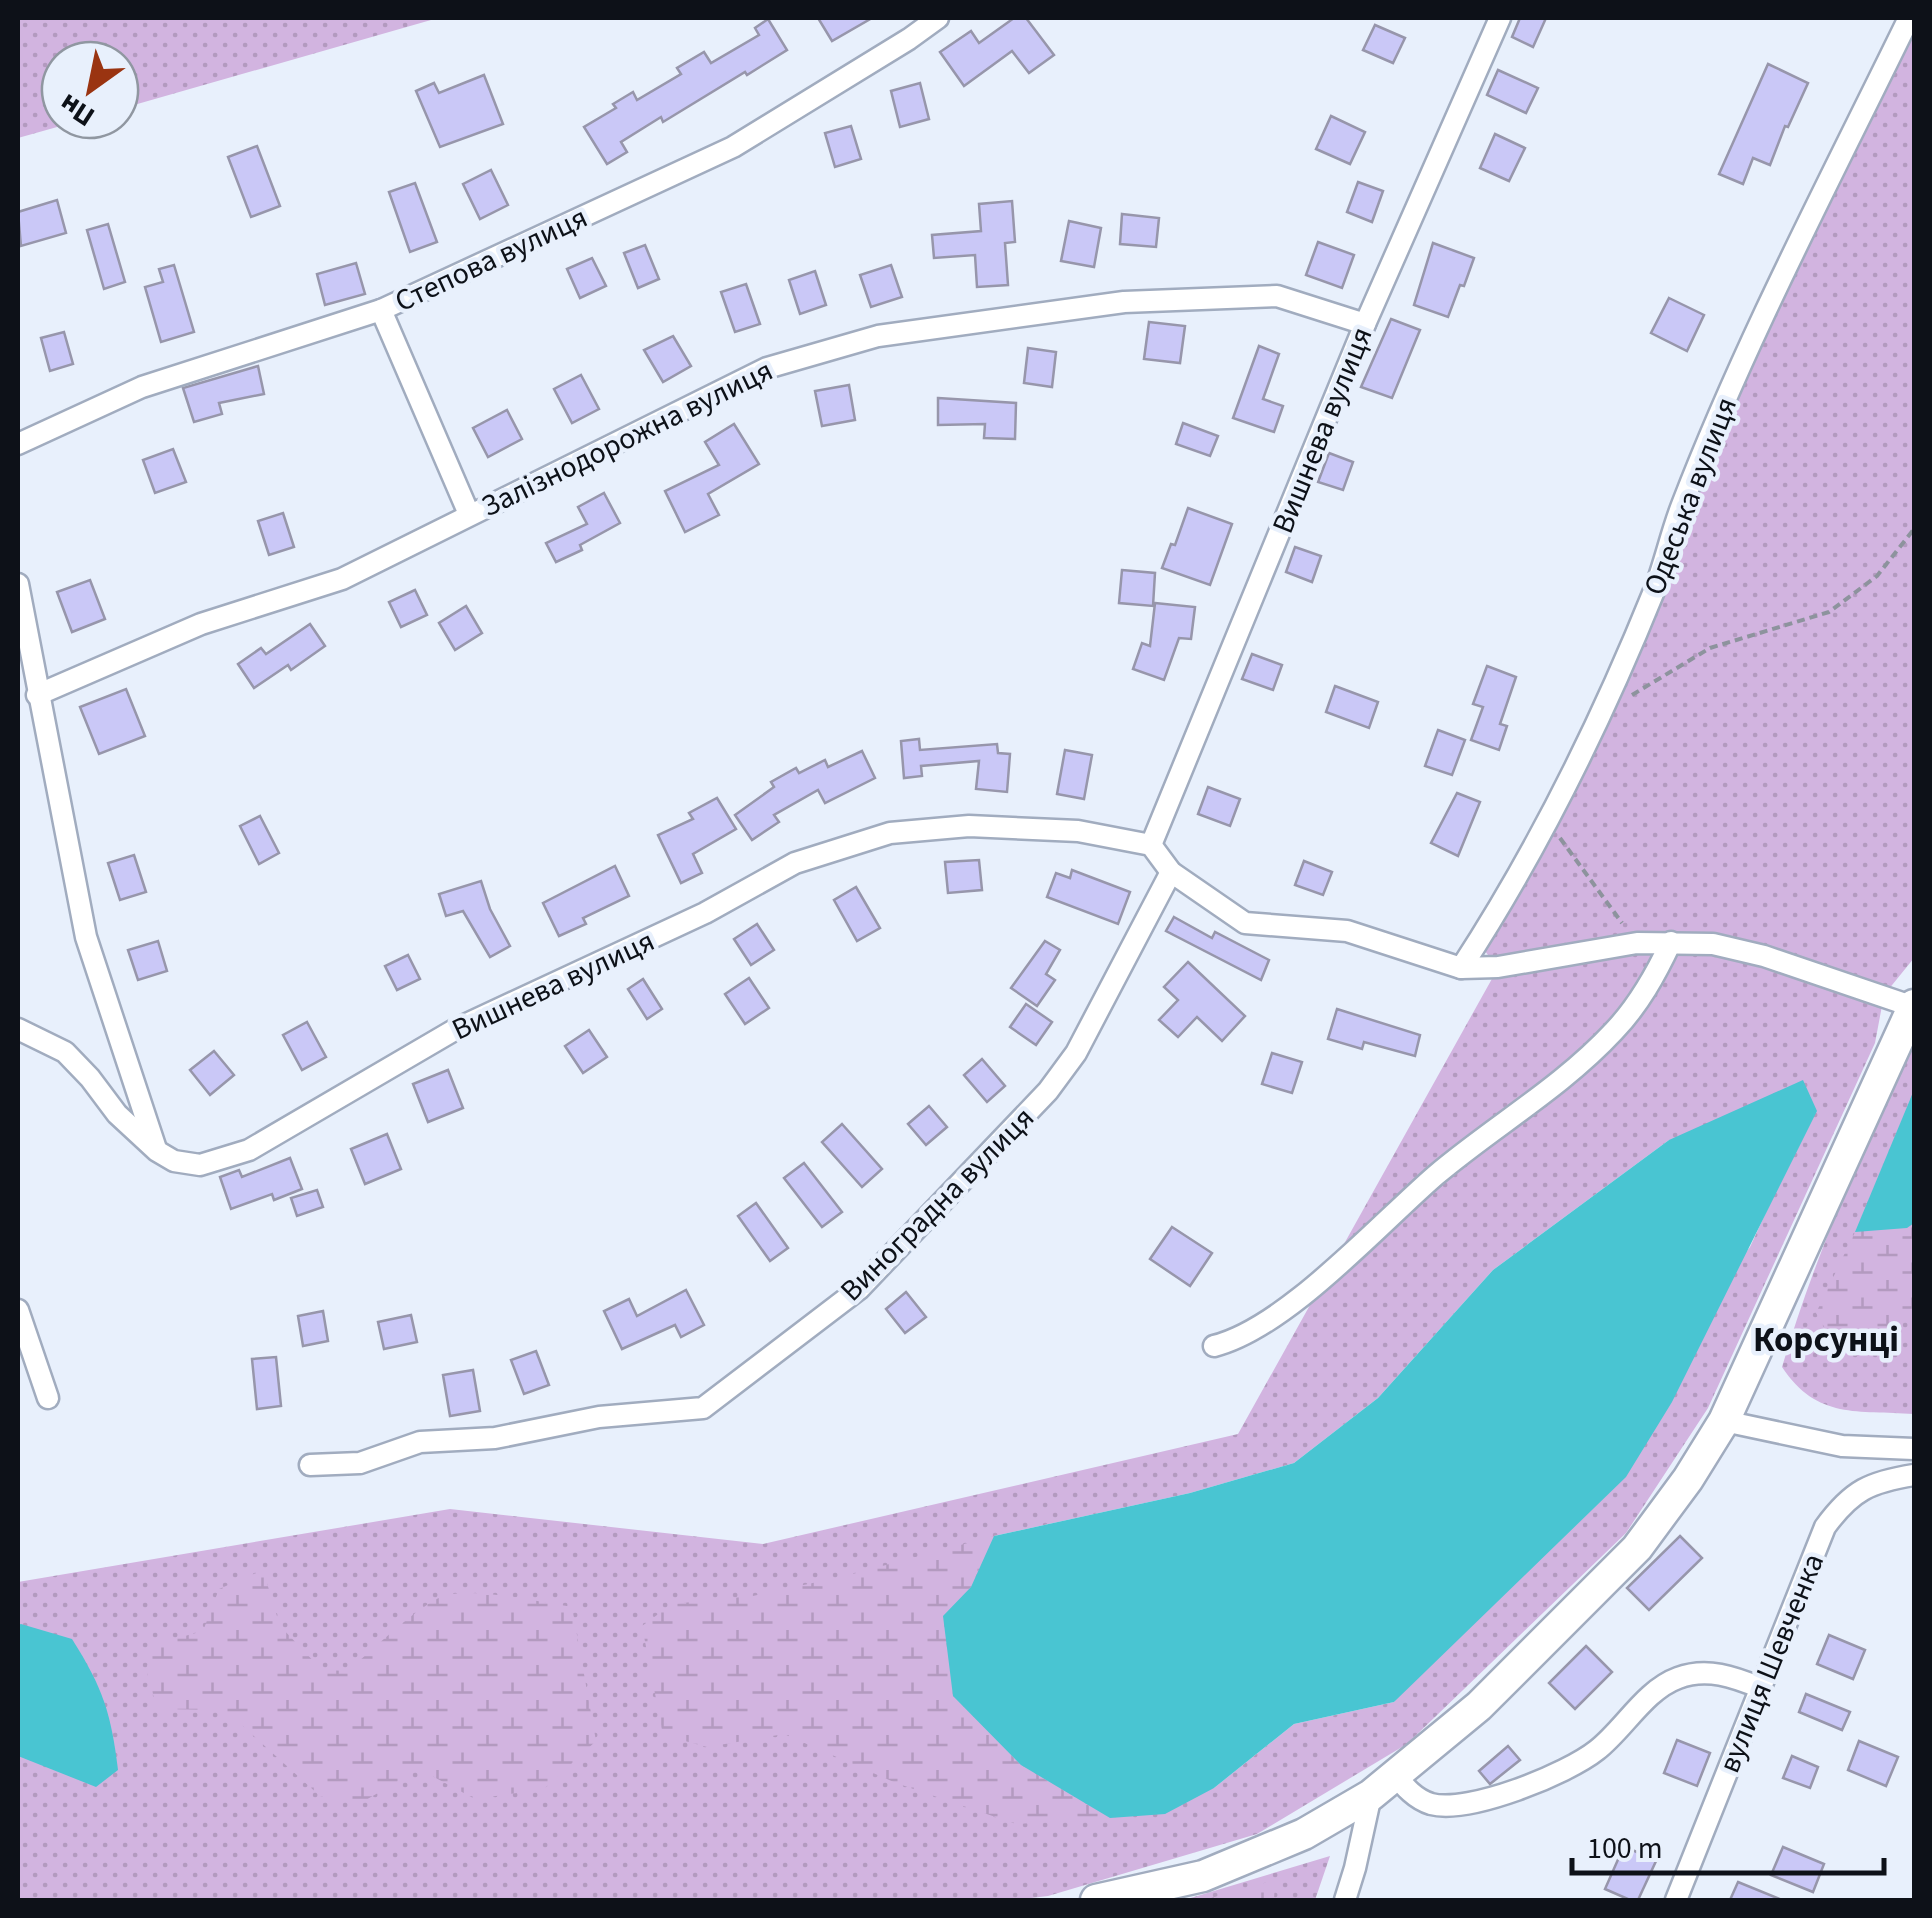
<svg xmlns="http://www.w3.org/2000/svg" width="1932" height="1918" font-family="'Source Sans 3',sans-serif">
<defs>
<pattern id="grass-dots" width="8" height="8" patternUnits="userSpaceOnUse" patternTransform="scale(2.5)"><rect width="8" height="8" fill="#d2b4e0"/><path d="M2 2h.1M6 6h.1" fill="none" stroke="#b39abf" stroke-width="1.8" stroke-linecap="round"/></pattern>
<pattern id="wetland-marsh" width="20" height="14" patternUnits="userSpaceOnUse" patternTransform="scale(2.5)"><rect width="20" height="14" fill="#d2b4e0"/><path d="M1 5h8M5 5V1M11 12h8M15 12V8" fill="none" stroke="#b39abf"/></pattern>
</defs>
<rect width="100%" height="100%" fill="#e8f0fc"/>
<g fill="url(#grass-dots)" fill-rule="evenodd">
<polygon points="18,18 438,18 120,109 120,60 60,60 60,120 82,120 18,138"/>
<path d="M1914,18V958L1884,995L1875,1043L1708,1408L1626,1533L1407,1744L1257,1834L1048,1896L1014,1900H18V1582L450,1509L763,1544L1238,1434L1498,968L1478,942L1548,822L1681,506ZM1669,1140L1787,1167L1750,1247L1394,1702L1294,1724L1214,1788L994,1536L1190,1493L1294,1463L1378,1398L1493,1270Z"/>
<path d="M1914,1042V1414C1858,1410 1817,1420 1782,1367C1815,1255 1863,1147 1914,1042Z"/>
<polygon points="1330,1856 1315,1900 1184,1900"/>
</g>
<g fill="url(#wetland-marsh)">
<polygon points="1914,1090 1914,1314 1842,1357 1816,1313 1855,1232"/>
<polygon points="994,1536 971,1587 943,1616 953,1696 1021,1765 1110,1818 1016,1824 896,1783 784,1734 707,1747 663,1735 642,1626 672,1604 753,1596 845,1576"/>
<path d="M263,1570L280,1626L322,1670L348,1671C368,1654 425,1599 447,1595C480,1588 538,1602 572,1607L596,1741L544,1789L475,1799L419,1769L359,1804L320,1796L225,1710L157,1709L146,1669L156,1644L203,1631L219,1589Z"/>
<polygon points="1275,1880 1274,1900 1204,1900"/>
</g>
<g fill="#49c5d2">
<polygon points="1803,1080 1817,1111 1672,1402 1626,1477 1394,1702 1294,1724 1214,1788 1165,1814 1110,1818 1021,1765 953,1696 943,1616 971,1587 994,1536 1190,1493 1294,1463 1378,1398 1493,1270 1669,1140"/>
<polygon points="1914,1090 1914,1223 1907,1228 1855,1232"/>
<path d="M21,1624L72,1639C103,1688 111,1713 118,1770L96,1787L18,1756V1625Z"/>
</g>
<g fill="#cac8f7" stroke="#9796ab" stroke-width="2.5">
<polygon points="818,18 872,18 832,41"/>
<polygon points="1014,18 1026,18 1054,55 1029,73 1012,51 964,86 940,52 971,31 979,43"/>
<polygon points="1520,18 1546,18 1533,47 1512,37"/>
<polygon points="768,19 787,50 747,75 745,72 663,122 661,117 621,142 627,152 607,164 584,127 616,108 613,104 633,92 637,100 681,74 677,68 704,52 711,63 759,35 755,28"/>
<polygon points="1375,25 1405,38 1393,63 1363,50"/>
<polygon points="1768,64 1808,83 1788,127 1785,126 1770,165 1753,158 1743,184 1719,174"/>
<polygon points="1498,70 1538,88 1526,113 1487,95"/>
<polygon points="484,75 503,124 440,147 416,91 434,83 439,93"/>
<polygon points="920,83 929,119 900,127 891,91"/>
<polygon points="1331,116 1365,132 1350,164 1316,149"/>
<polygon points="851,126 861,159 835,167 825,133"/>
<polygon points="1495,134 1525,148 1509,181 1480,168"/>
<polygon points="257,146 280,206 251,217 228,157"/>
<polygon points="491,170 508,205 480,219 463,184"/>
<polygon points="1358,182 1383,191 1372,222 1347,212"/>
<polygon points="415,183 437,242 410,252 389,192"/>
<polygon points="57,200 66,233 21,246 18,212"/>
<polygon points="1012,201 1015,242 1005,243 1008,285 977,287 975,255 934,258 932,235 981,231 979,204"/>
<polygon points="1122,214 1159,218 1156,247 1120,244"/>
<polygon points="1069,221 1101,228 1094,267 1061,261"/>
<polygon points="108,224 125,282 104,289 87,230"/>
<polygon points="1318,242 1354,255 1342,288 1306,275"/>
<polygon points="1433,243 1474,258 1464,286 1460,285 1448,317 1414,305"/>
<polygon points="645,245 659,279 638,288 624,253"/>
<polygon points="592,258 606,286 580,298 567,269"/>
<polygon points="356,263 365,294 325,305 317,274"/>
<polygon points="174,265 194,332 161,342 145,287 163,282 159,269"/>
<polygon points="891,265 902,297 871,307 860,275"/>
<polygon points="815,271 826,305 800,314 789,280"/>
<polygon points="746,284 760,324 735,332 721,292"/>
<polygon points="1669,298 1704,315 1687,351 1651,333"/>
<polygon points="1391,319 1420,330 1392,398 1361,387"/>
<polygon points="1149,322 1185,326 1180,363 1144,359"/>
<polygon points="64,332 73,364 50,371 41,338"/>
<polygon points="673,336 691,366 663,382 644,350"/>
<polygon points="1259,346 1279,354 1263,399 1283,406 1274,432 1233,418"/>
<polygon points="1028,348 1056,352 1052,387 1024,383"/>
<polygon points="258,366 264,394 219,403 222,414 194,422 183,388"/>
<polygon points="581,375 599,409 572,423 554,389"/>
<polygon points="849,385 855,420 822,426 815,391"/>
<polygon points="938,398 1016,403 1015,439 984,438 985,424 938,425"/>
<polygon points="507,410 522,439 488,457 473,428"/>
<polygon points="1183,423 1218,436 1210,456 1176,444"/>
<polygon points="734,424 759,464 708,494 719,515 685,532 665,491 719,465 705,442"/>
<polygon points="173,449 186,482 155,493 143,460"/>
<polygon points="1329,453 1353,462 1343,490 1318,482"/>
<polygon points="604,493 620,523 580,545 582,550 556,562 546,543 587,524 578,507"/>
<polygon points="1188,508 1232,524 1210,585 1162,568 1171,544 1175,545"/>
<polygon points="283,513 294,547 269,555 258,521"/>
<polygon points="1295,547 1321,556 1312,582 1286,572"/>
<polygon points="1122,570 1155,573 1153,606 1119,603"/>
<polygon points="90,580 105,619 72,632 57,592"/>
<polygon points="415,590 427,615 401,627 389,602"/>
<polygon points="1155,603 1195,607 1191,639 1179,638 1164,680 1133,669 1142,643 1150,646"/>
<polygon points="466,606 482,633 455,650 439,623"/>
<polygon points="310,624 325,646 291,670 288,665 254,688 238,664 261,648 266,654"/>
<polygon points="1252,654 1282,665 1273,690 1242,679"/>
<polygon points="1487,666 1516,677 1500,724 1507,726 1499,750 1471,740 1483,707 1473,704"/>
<polygon points="1335,686 1378,702 1369,728 1326,712"/>
<polygon points="126,689 145,736 99,754 80,707"/>
<polygon points="1438,730 1465,740 1452,775 1425,766"/>
<polygon points="919,739 920,750 997,744 998,753 1010,754 1007,792 976,789 979,761 921,766 922,776 904,778 901,741"/>
<polygon points="1065,750 1092,755 1084,799 1057,794"/>
<polygon points="862,751 875,778 825,803 818,790 774,815 779,822 752,840 735,815 774,787 771,782 796,768 799,773 825,760 828,767"/>
<polygon points="1208,787 1240,799 1230,826 1198,814"/>
<polygon points="1457,793 1480,802 1458,856 1431,843"/>
<polygon points="717,798 736,829 693,854 702,873 681,883 658,835 693,819 689,813"/>
<polygon points="260,816 279,853 259,864 240,826"/>
<polygon points="134,855 146,892 120,900 108,863"/>
<polygon points="979,860 982,890 948,893 945,862"/>
<polygon points="1304,861 1332,872 1323,895 1295,885"/>
<polygon points="615,866 629,896 583,918 586,924 559,936 543,903"/>
<polygon points="1072,870 1130,892 1118,924 1047,897 1056,873 1070,878"/>
<polygon points="481,881 490,909 510,946 490,957 463,911 446,916 439,894"/>
<polygon points="856,887 880,928 857,941 834,900"/>
<polygon points="1174,917 1212,938 1215,932 1269,960 1261,980 1166,931"/>
<polygon points="757,924 774,950 751,965 734,939"/>
<polygon points="158,941 167,971 138,980 128,950"/>
<polygon points="1045,941 1060,950 1046,974 1055,980 1037,1006 1011,988"/>
<polygon points="408,955 420,979 397,990 385,966"/>
<polygon points="1188,962 1245,1016 1222,1041 1197,1017 1178,1037 1159,1020 1178,1000 1164,987"/>
<polygon points="749,978 769,1008 745,1024 725,994"/>
<polygon points="643,979 662,1009 647,1019 628,989"/>
<polygon points="1026,1004 1052,1022 1036,1045 1010,1027"/>
<polygon points="1337,1009 1420,1035 1415,1056 1364,1042 1362,1049 1328,1039"/>
<polygon points="307,1022 326,1057 302,1070 283,1035"/>
<polygon points="589,1030 607,1057 583,1073 565,1046"/>
<polygon points="214,1051 234,1075 210,1095 190,1070"/>
<polygon points="1272,1053 1302,1062 1292,1093 1262,1084"/>
<polygon points="982,1059 1005,1086 987,1102 964,1075"/>
<polygon points="448,1070 463,1108 428,1122 413,1084"/>
<polygon points="929,1106 947,1127 926,1145 908,1124"/>
<polygon points="842,1124 882,1169 862,1187 822,1142"/>
<polygon points="387,1134 401,1169 365,1184 351,1149"/>
<polygon points="290,1158 302,1189 274,1200 272,1194 231,1209 220,1177 239,1170 242,1177"/>
<polygon points="804,1163 842,1212 822,1227 784,1178"/>
<polygon points="317,1190 323,1207 297,1216 291,1198"/>
<polygon points="756,1203 788,1248 770,1261 738,1216"/>
<polygon points="1172,1227 1212,1253 1190,1286 1150,1259"/>
<polygon points="686,1290 704,1325 681,1337 675,1325 622,1349 604,1311 629,1299 637,1316"/>
<polygon points="906,1292 926,1317 905,1333 886,1309"/>
<polygon points="323,1311 328,1341 303,1346 298,1316"/>
<polygon points="411,1315 417,1342 384,1349 378,1322"/>
<polygon points="536,1351 549,1385 524,1394 511,1360"/>
<polygon points="276,1357 281,1406 257,1409 252,1359"/>
<polygon points="473,1370 480,1411 450,1416 443,1375"/>
<polygon points="1680,1536 1702,1558 1649,1610 1627,1588"/>
<polygon points="1829,1635 1865,1650 1853,1679 1817,1664"/>
<polygon points="1586,1646 1612,1672 1575,1709 1549,1683"/>
<polygon points="1806,1694 1850,1712 1842,1730 1799,1712"/>
<polygon points="1677,1740 1710,1753 1697,1786 1664,1773"/>
<polygon points="1859,1741 1898,1757 1886,1786 1848,1770"/>
<polygon points="1508,1746 1520,1760 1490,1784 1479,1771"/>
<polygon points="1792,1756 1818,1767 1810,1788 1783,1778"/>
<polygon points="1624,1846 1656,1861 1638,1900 1630,1900 1605,1889"/>
<polygon points="1783,1847 1824,1864 1813,1892 1771,1875"/>
<polygon points="1738,1882 1782,1900 1730,1900"/>
</g>
<g fill="none" stroke-linecap="round" stroke-linejoin="round">
<defs>
<g id="street">
<polyline points="381,310 469,514"/>
<polyline points="18,444 142,387 381,310 733,147 909,39 938,18"/>
<polyline points="18,584 86,937 156,1149"/>
<polyline points="37,695 201,624 342,579 767,368 878,336 1124,302 1277,296 1365,324"/>
<polyline points="1151,845 1365,324 1500,18"/>
<path d="M1461,968C1538,850 1601,722 1654,591C1665,563 1671,533 1682,505C1746,339 1831,178 1909,18"/>
<polyline points="18,1029 65,1052 90,1078 117,1114 157,1151 174,1161 200,1165 249,1150 456,1029 705,913 795,863 890,833 969,826 1078,831 1151,845 1171,872 1245,923 1347,931 1461,968 1498,967 1637,943 1713,944 1764,956 1914,1007"/>
<polyline points="18,1310 48,1398"/>
<path d="M1214,1346C1286,1328 1378,1225 1436,1175C1494,1126 1561,1088 1614,1031C1639,1005 1656,974 1671,942"/>
<polyline points="1724,1421 1842,1446 1914,1449"/>
<polyline points="310,1465 360,1463 420,1442 495,1438 599,1417 703,1408 859,1289 1048,1091 1076,1053 1171,872"/>
<path d="M1395,1775C1405,1787 1415,1799 1431,1804C1469,1814 1567,1774 1597,1750C1624,1729 1645,1690 1678,1678C1707,1667 1734,1677 1761,1688"/>
<polyline points="1345,1900 1355,1868 1371,1795"/>
<path d="M1676,1900L1825,1527C1852,1490 1870,1482 1914,1475"/>
</g>
<polyline id="secondary" points="1096,1900 1203,1876 1304,1834 1371,1795 1479,1706 1637,1548 1688,1479 1724,1421 1914,1005"/>
</defs>
<use href="#street" stroke="#a1acbf" stroke-width="25"/>
<use href="#secondary" stroke="#a1acbf" stroke-width="35"/>
<g stroke="#8d939d" stroke-width="4" stroke-dasharray="8 5" stroke-linecap="butt">
<polyline points="1632,695 1710,648 1829,612 1877,576 1914,529"/>
<polyline points="1560,838 1622,923"/>
</g>
<use href="#street" stroke="#fff" stroke-width="20"/>
<use href="#secondary" stroke="#fff" stroke-width="30"/>
</g>
<g text-anchor="middle" stroke-width="9" stroke-linejoin="round" paint-order="stroke">
<g font-size="30" fill="#0d1118" stroke="#e8f0fc">
<text transform="translate(491 259) rotate(-25)" y="10">Степова вулиця</text>
<text transform="translate(1322 430) rotate(-68)" y="10">Вишнева вулиця</text>
<text transform="translate(627 438) rotate(-26)" y="10">Залізнодорожна вулиця</text>
<text transform="translate(1690 496) rotate(-69)" y="10">Одеська вулиця</text>
<text transform="translate(553 985) rotate(-25)" y="10">Вишнева вулиця</text>
<text transform="translate(937 1204) rotate(-45)" y="10">Виноградна вулиця</text>
<text transform="translate(1771 1663) rotate(-68)" y="10">вулиця Шевченка</text>
</g>
<g font-size="35" font-weight="bold" fill="#0d1118" stroke="#e8f0fc">
<text x="1826" y="1351">Корсунці</text>
</g>
</g>
<rect width="1932" height="1918" fill="none" stroke="#0d1118" stroke-width="40"/>
<g transform="translate(90 90) rotate(213)"><circle r="48" fill="#e8f0fc" stroke="#9097a1" stroke-width="2.5"/>
<path d="M0-8L18 38L0 25L-18 38Z" fill="#9a3411"/>
<text y="-15" font-size="28" font-weight="bold" text-anchor="middle" fill="#0d1118">Пн</text>
</g>
<path d="M1572 1858v15h312v-15" fill="none" stroke="#0d1118" stroke-width="5"/>
<text x="1587" y="1858" font-size="30" fill="#0d1118" stroke="#e8f0fc" stroke-width="8" paint-order="stroke">100 m</text>
</svg>
